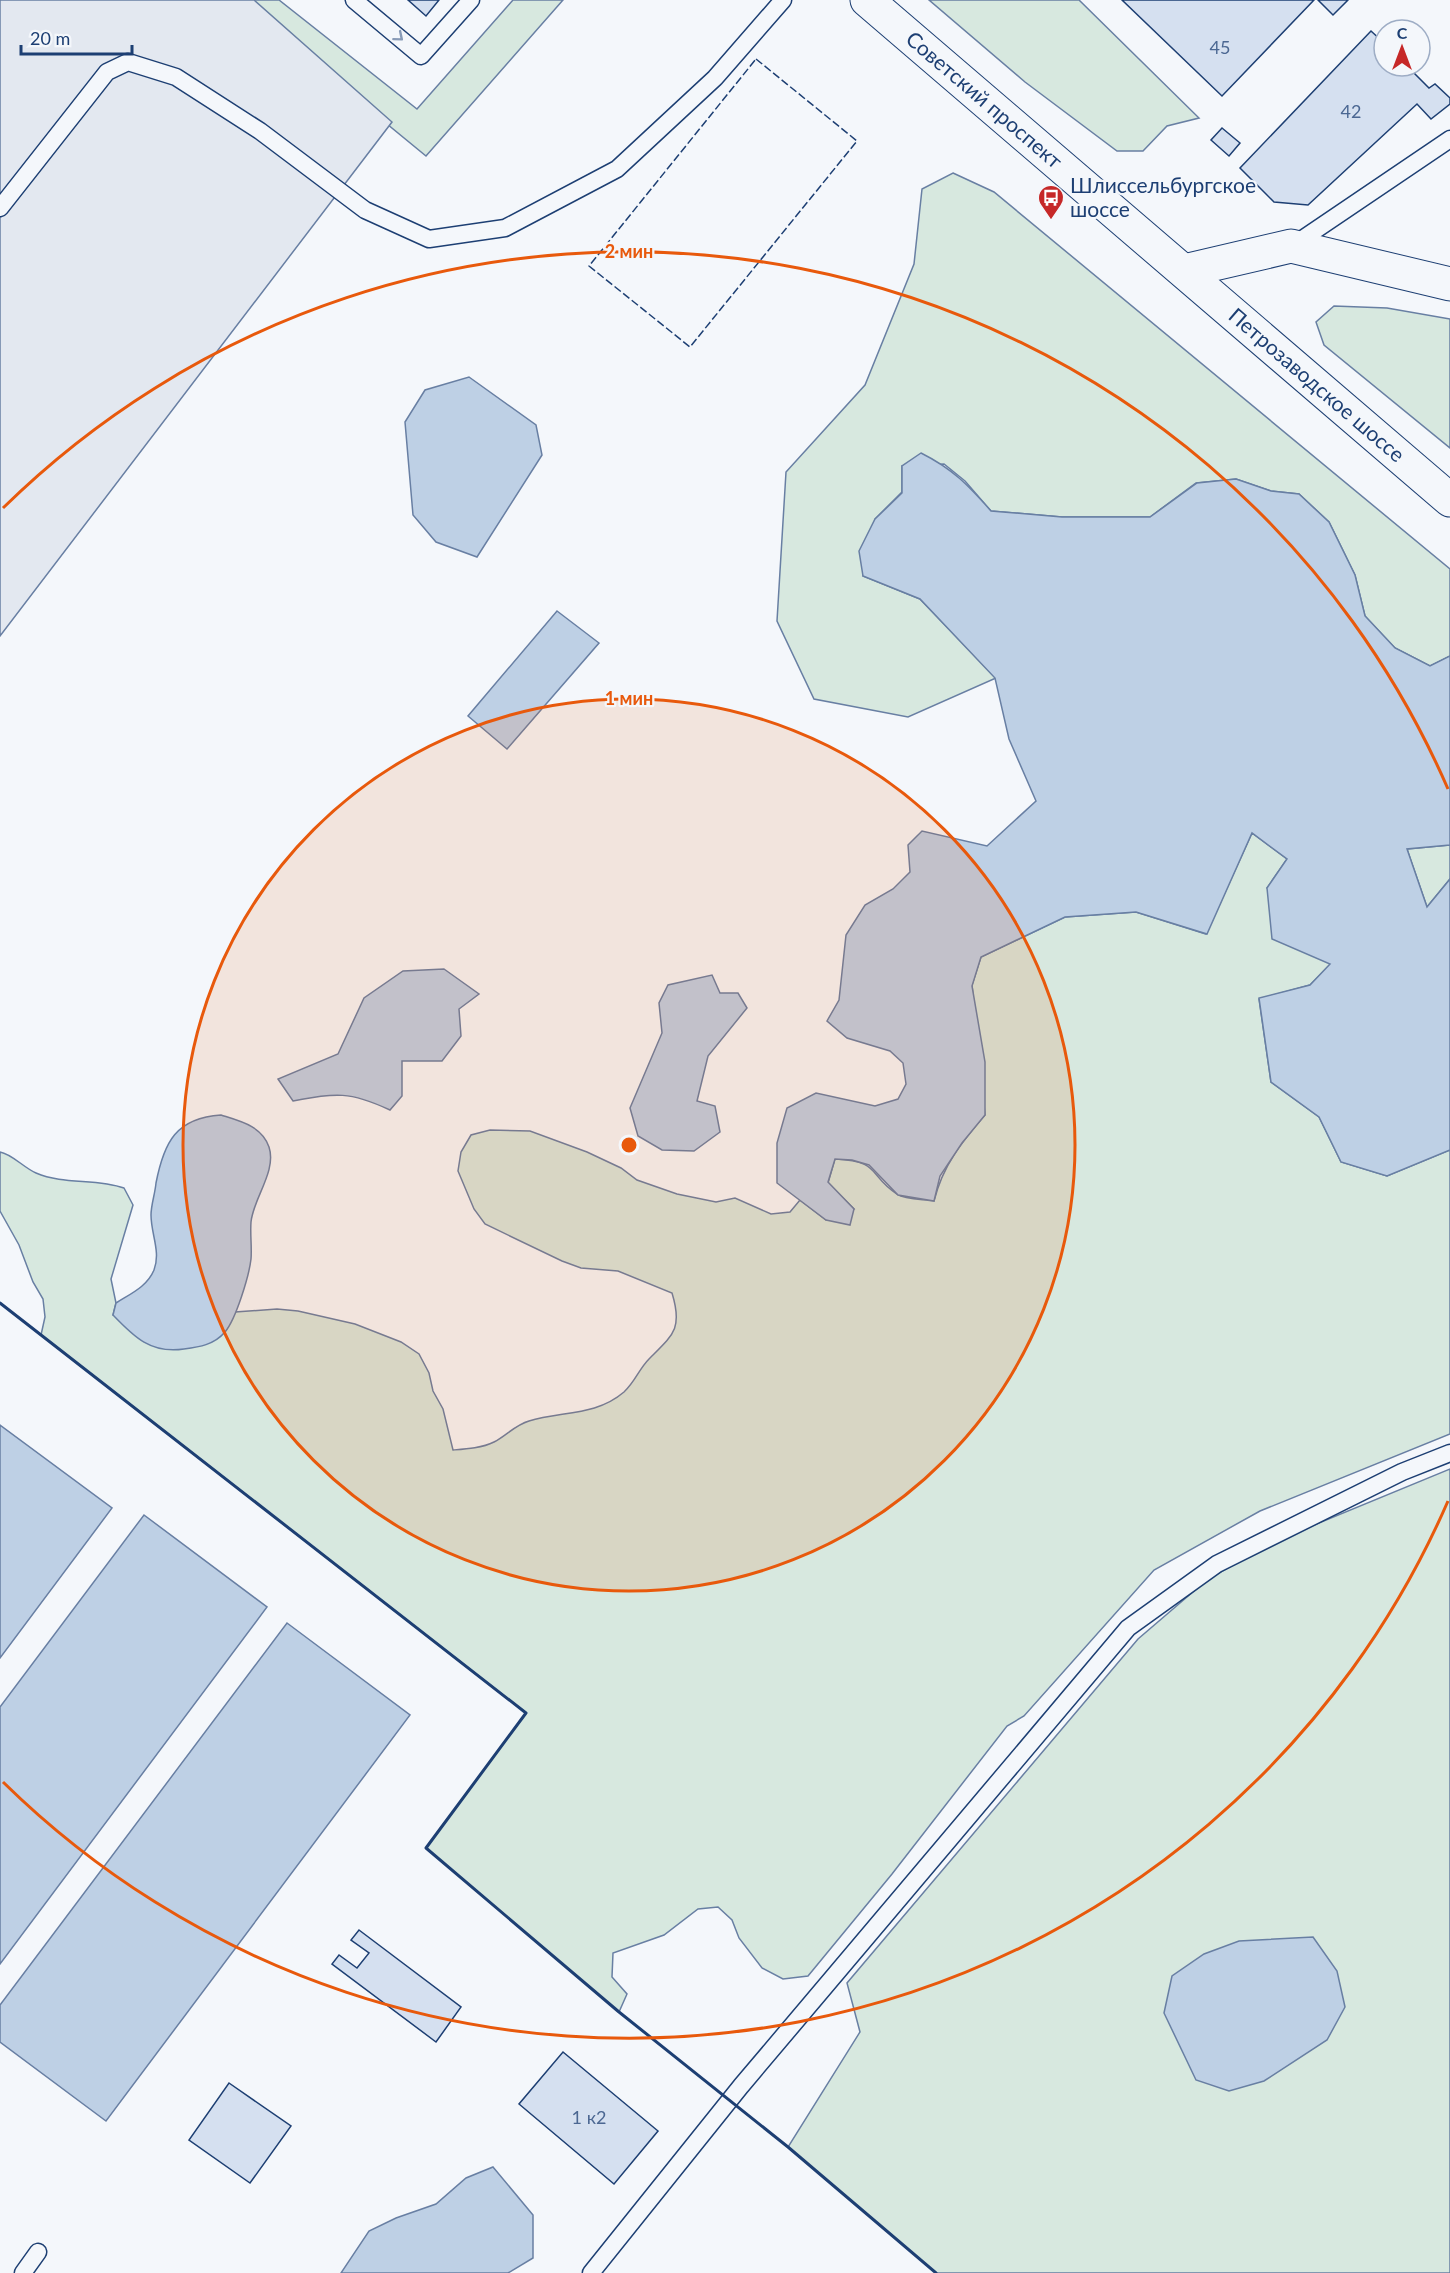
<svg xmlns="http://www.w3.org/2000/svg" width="1450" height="2273" font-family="Lato,sans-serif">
<rect width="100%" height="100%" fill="#f4f7fb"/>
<g fill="#d7e8df" stroke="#687fa3" stroke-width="1.5">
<polygon points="236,0 279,0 417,109 513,0 563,0 426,156"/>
<polygon points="929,0 1079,0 1199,118 1167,126 1143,151 1117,151 1025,82"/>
<polygon points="953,173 994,192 1450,569 1450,656 1430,666 1395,648 1365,616 1355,575 1329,522 1299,494 1271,491 1236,479 1196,483 1150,517 1062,517 991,511 965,481 944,464 902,466 902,492 875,519 863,576 920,599 996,678 908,717 814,699 777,621 786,472 865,385 914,264 922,189"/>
<polygon points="1334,306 1387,308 1450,319 1450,448 1324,345 1316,322"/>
<path d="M1252,833L1287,859L1267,888L1331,964L1310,985L1259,999L1271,1082L1319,1117L1341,1162L1387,1176L1450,1150V1434L1260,1511L1154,1570L1024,1716L1007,1726L892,1874L808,1976L783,1979L762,1968L739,1938L732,1920L718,1907L698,1909L664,1935L613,1953L612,1977L627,1994L619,2012L426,1848L526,1713L41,1335L45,1317L43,1299L33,1282L19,1245L0,1211V1152C12,1154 24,1168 36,1173C64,1185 96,1178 124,1188L133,1205L111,1279L116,1303L113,1315L225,1332L235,1312L277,1309L298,1311L355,1324L401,1342L419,1354L429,1373L433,1391L443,1409L453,1450C466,1449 482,1448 494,1442C506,1436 515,1425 529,1421C562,1411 596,1416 624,1392C635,1382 639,1369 649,1359C673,1335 683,1329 672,1293L618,1271L581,1268L562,1261L485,1224L474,1209L458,1171L461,1152L471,1135L490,1130L530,1131L587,1152L621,1168L637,1180L677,1194L716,1202L735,1198L771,1214L790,1212L800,1200L826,1220L854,1209L828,1183L835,1159C881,1161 868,1175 897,1194C906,1200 924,1199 934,1201C943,1165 961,1143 985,1115L972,985L981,957L1065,917L1136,912L1206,934Z"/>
<polygon points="1450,845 1450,879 1427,907 1407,849"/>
<polygon points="1450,1469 1450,2273 936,2273 788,2147 860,2032 847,1983 1138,1639 1208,1579 1280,1539"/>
</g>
<polygon fill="#e3e8f0" stroke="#687fa3" stroke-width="1.5" points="0,0 254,0 392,122 0,636"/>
<g fill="#bed0e5" stroke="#687fa3" stroke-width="1.5">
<polygon points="469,377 536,425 542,455 477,557 436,542 413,515 405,422 425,390"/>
<path d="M921,453C953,469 968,485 991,511L1062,517H1150L1197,483L1236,479L1271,491L1299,494L1329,522L1355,575L1365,616L1395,648L1430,666L1450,656V845L1407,849L1427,907L1450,879V1150L1387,1176L1341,1162L1319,1117L1271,1082L1259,998L1310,985L1330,964L1272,939L1267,888L1287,859L1252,833L1207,934L1136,912L1065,917L981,957L972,986L985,1062V1115L962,1143L940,1176L934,1201L898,1195L869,1165L852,1160L835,1159L828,1182L854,1209L850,1225L826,1220L777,1183V1143L787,1108L816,1093L875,1106L898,1099L906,1084L903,1063L890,1051L847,1038L827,1021L839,1000L846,935L865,905L893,889L910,872L908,845L922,831L987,846L1036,801L1009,739L995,678L920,599L863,576L859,551L875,519L902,493V466Z"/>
<polygon points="557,611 599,643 507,749 468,716"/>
<path d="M444,969L479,994L459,1009L461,1036L442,1061H402V1096L390,1110C349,1091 337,1093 293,1101L278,1079L338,1054L364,998L403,971Z"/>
<polygon points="712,975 720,993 738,993 747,1008 708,1056 697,1101 715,1106 720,1132 694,1151 662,1150 638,1136 630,1108 662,1033 659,1003 668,985"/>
<path d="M221,1115C240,1121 262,1126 269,1147C277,1171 253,1199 251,1222C250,1234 252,1247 251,1259C249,1276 236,1319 225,1332C214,1345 199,1347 184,1349C151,1354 134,1337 113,1315L116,1303C130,1294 147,1287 154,1270C161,1252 151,1234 151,1215C151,1205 155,1194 156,1183C164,1142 176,1118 221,1115Z"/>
<polygon points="0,1425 112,1508 0,1658"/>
<polygon points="144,1515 267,1607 0,1964 0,1707"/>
<polygon points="287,1623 410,1715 106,2121 0,2042 0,2005"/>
<polygon points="1313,1937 1337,1971 1345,2007 1327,2040 1264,2081 1229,2091 1196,2080 1164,2013 1172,1976 1204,1954 1239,1941"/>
<polygon points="493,2167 533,2215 533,2258 508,2273 341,2273 369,2231 396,2218 436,2204 466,2178"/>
</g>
<g fill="#d5e0f0" stroke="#1d3f73" stroke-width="1.5">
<polygon points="408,0 439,0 426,16"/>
<polygon points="1122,0 1314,0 1222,96"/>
<polygon points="1318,0 1348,0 1333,15"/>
<polygon points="1371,31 1384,43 1384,66 1407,66 1429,88 1435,84 1450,98 1450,104 1431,119 1417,104 1308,205 1274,202 1240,168"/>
<polygon points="1222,128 1240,143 1229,156 1211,140"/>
<polygon points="359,1930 461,2007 436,2042 332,1964 339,1955 357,1968 369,1953 351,1940"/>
<polygon points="563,2052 658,2131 614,2184 519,2104"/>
<polygon points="229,2083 291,2126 250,2183 189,2140"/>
</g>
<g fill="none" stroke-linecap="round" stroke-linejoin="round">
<defs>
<g id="service">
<polyline points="354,0 421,56 471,0"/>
<polyline points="0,208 107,72 128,62 176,77 260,131 365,210 429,239 505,228 617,169 715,78 783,0"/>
<polyline points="1292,246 1450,139"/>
<polyline points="23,2273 38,2252"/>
<polyline points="591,2273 741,2086 1128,1628 1217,1564 1402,1472 1450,1453"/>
</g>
<polyline id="minor" points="1184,271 1291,246 1450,284"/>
<g id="primary">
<path id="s1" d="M867,0L1450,500"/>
</g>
</defs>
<use href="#service" stroke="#1d3f73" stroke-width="19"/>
<use href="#minor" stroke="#1d3f73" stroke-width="35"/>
<use href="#primary" stroke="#1d3f73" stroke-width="35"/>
<use href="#service" stroke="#f4f7fb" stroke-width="16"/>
<use href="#minor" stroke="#f4f7fb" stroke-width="33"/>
<use href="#primary" stroke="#f4f7fb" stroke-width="33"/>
<polygon stroke="#1d3f73" stroke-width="1.5" stroke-dasharray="8 3" stroke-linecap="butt" points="756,59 857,141 690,347 589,266"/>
<polyline stroke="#1d3f73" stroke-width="3" points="0,1303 526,1713 426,1848 619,2012 788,2147 936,2273"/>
</g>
<defs><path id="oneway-chevron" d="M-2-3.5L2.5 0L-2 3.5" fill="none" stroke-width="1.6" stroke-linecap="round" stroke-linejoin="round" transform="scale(1.5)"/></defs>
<use stroke="#889bb7" href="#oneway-chevron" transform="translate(399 37) rotate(40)"/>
<circle cx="629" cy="1145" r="446" fill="#e8590c" fill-opacity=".12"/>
<g fill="none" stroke="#e8590c" stroke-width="3">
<circle cx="629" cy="1145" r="446"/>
<path d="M1448 1501A893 893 0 0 1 3 1782M3 508A893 893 0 0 1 1448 789"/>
</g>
<defs>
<symbol id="bus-pin" viewBox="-11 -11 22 30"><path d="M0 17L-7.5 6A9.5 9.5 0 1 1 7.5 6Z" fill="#c62828" stroke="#f4f7fb"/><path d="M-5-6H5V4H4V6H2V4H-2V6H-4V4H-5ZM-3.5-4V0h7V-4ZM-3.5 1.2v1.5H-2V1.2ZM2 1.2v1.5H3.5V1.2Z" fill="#fff"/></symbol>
</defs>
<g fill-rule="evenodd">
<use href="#bus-pin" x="1036" y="183" width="30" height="40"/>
</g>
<g text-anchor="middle" stroke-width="4.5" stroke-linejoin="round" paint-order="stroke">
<g font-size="18" fill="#4b6792">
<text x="1220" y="54">45</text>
<text x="1351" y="118">42</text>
<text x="589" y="2124">1 к2</text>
</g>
<g font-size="21" fill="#1d3f73" stroke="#f4f7fb">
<text dy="7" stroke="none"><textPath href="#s1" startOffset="154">Советский проспект</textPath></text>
<text dy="7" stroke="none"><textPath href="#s1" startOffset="592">Петрозаводское шоссе</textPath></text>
</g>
<g font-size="21" fill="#1d3f73" stroke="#f4f7fb" text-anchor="start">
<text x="1070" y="193">Шлиссельбургское<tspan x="1070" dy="24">шоссе</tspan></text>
</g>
</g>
<circle cx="629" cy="1145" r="9" fill="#e8590c" stroke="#f4f7fb" stroke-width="3"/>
<g font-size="18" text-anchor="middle" font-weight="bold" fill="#e8590c" stroke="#f4f7fb" stroke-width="4.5" stroke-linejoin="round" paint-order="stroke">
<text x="629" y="258">2 мин</text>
<text x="629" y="705">1 мин</text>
</g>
<g transform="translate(1402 48)"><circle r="28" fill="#f4f7fb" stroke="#9eadc5" stroke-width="1.5"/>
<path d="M0-4.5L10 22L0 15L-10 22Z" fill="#c62828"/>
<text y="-9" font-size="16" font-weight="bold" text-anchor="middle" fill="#1d3f73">С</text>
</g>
<path d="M21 45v9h111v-9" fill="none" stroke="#1d3f73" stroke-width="3"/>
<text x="30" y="45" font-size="18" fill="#1d3f73" stroke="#f4f7fb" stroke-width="4.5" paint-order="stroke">20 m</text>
</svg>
